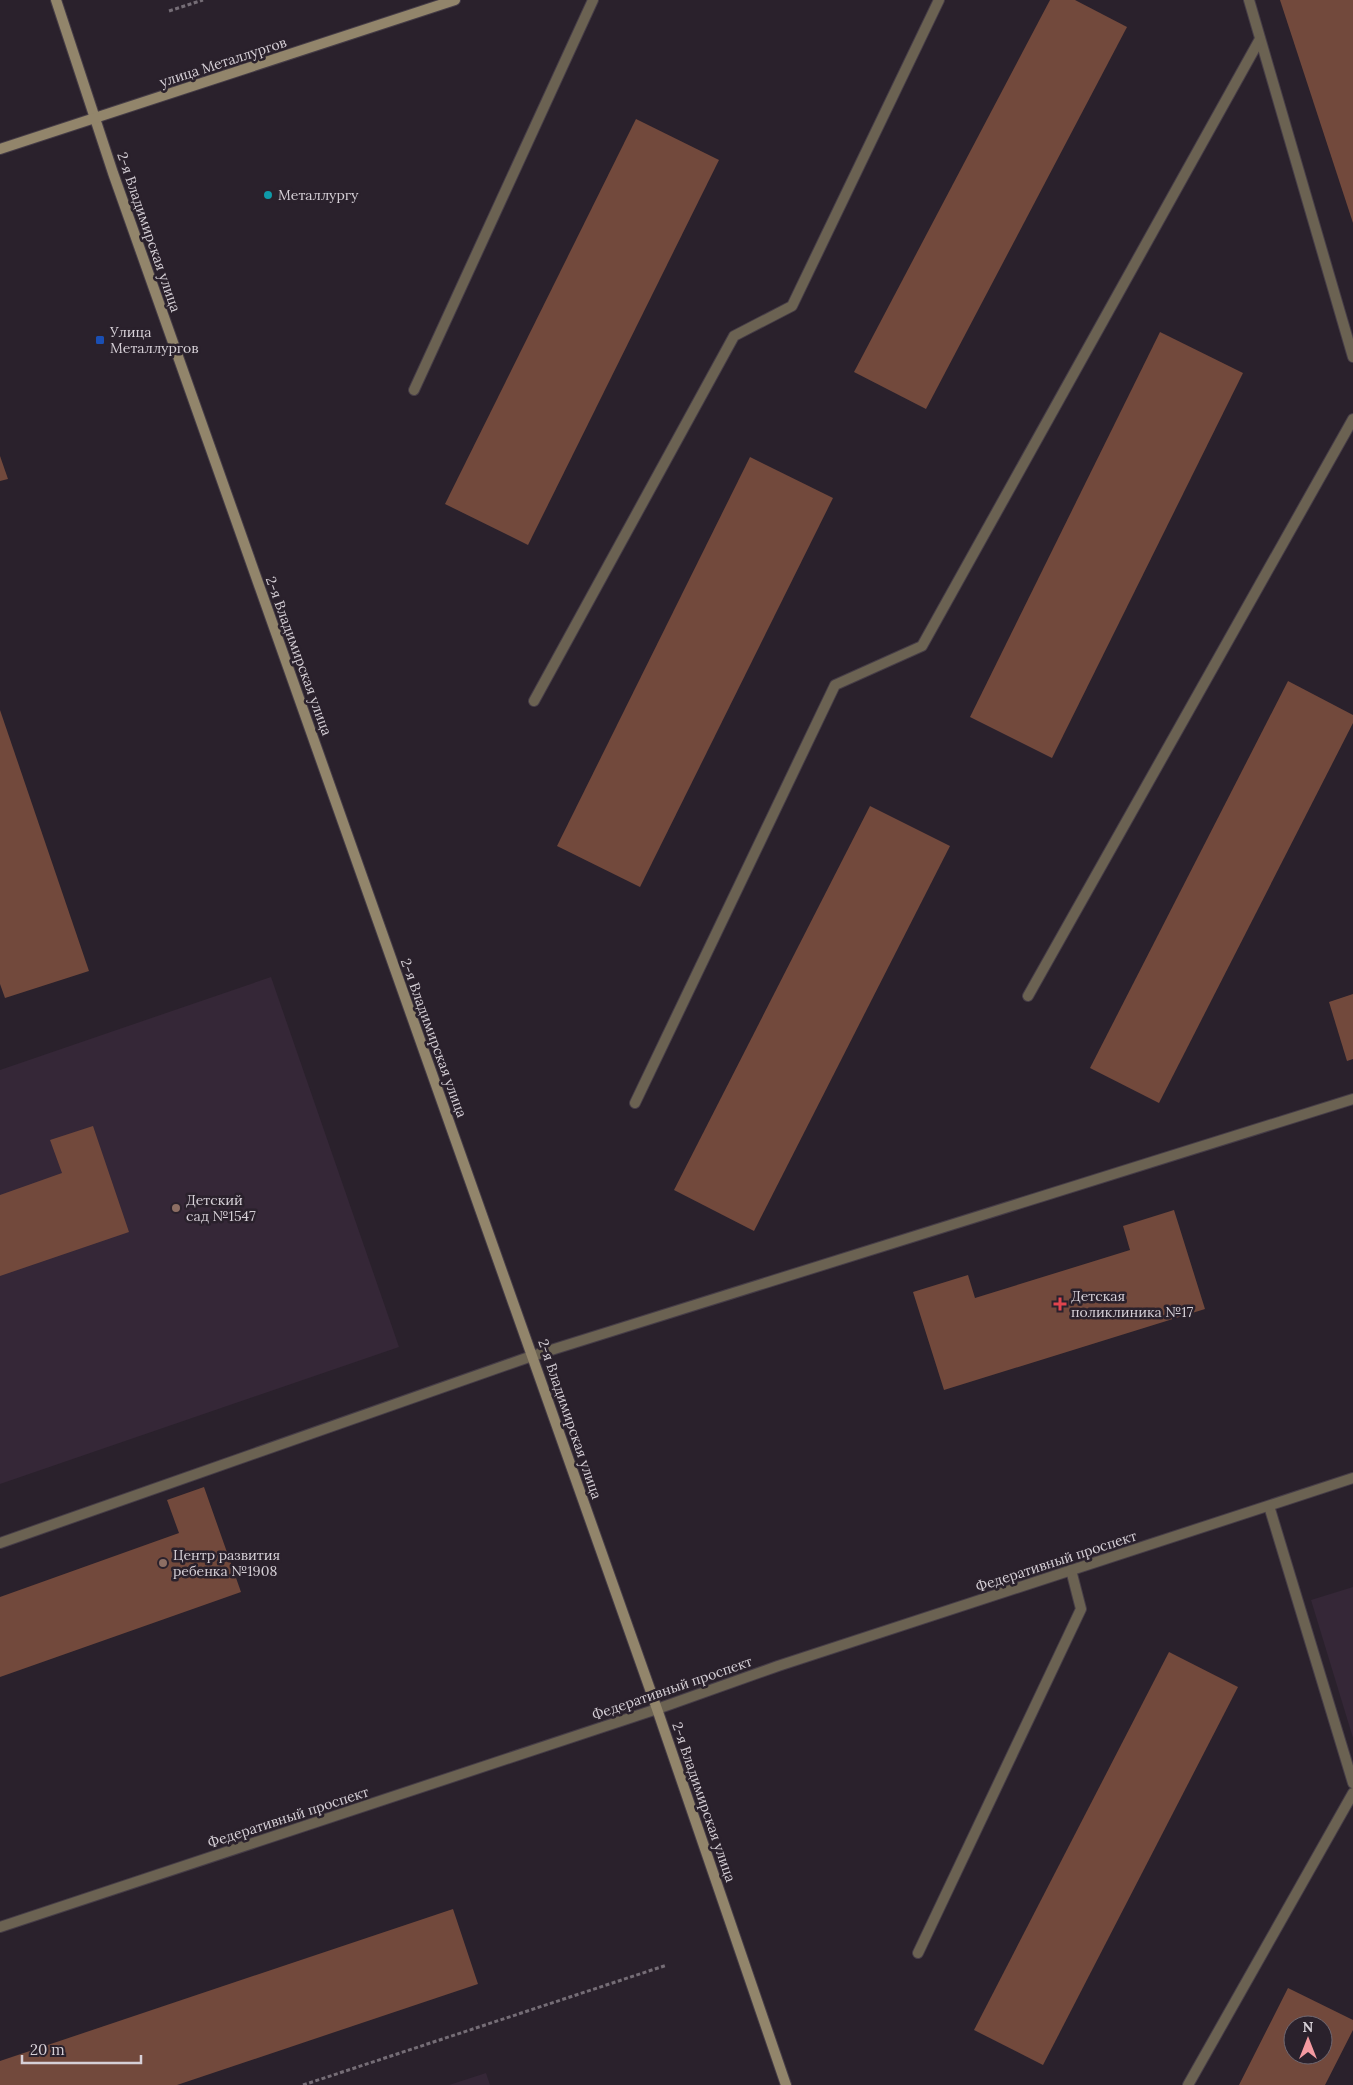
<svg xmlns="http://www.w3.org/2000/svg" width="1353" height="2085" font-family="Lora,serif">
<rect width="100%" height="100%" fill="#2a212c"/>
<g fill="#352737">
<polygon points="271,977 399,1347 0,1484 0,1070"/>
<polygon points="1353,1587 1353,1738 1311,1600"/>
<polygon points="486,2073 490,2085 449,2085"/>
</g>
<g fill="#72493c" fill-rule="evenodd">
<polygon points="1050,0 1075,0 1127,27 926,409 854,372"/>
<polygon points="1280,0 1353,0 1353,223"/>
<polygon points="636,119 719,160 528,545 445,504"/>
<polygon points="1160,332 1243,373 1052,758 970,717"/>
<polygon points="0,456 8,479 0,481"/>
<polygon points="750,457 833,498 640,887 557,846"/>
<polygon points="1288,681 1353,715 1353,723 1159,1103 1090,1068"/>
<polygon points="0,710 89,971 5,998 0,984"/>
<polygon points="870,806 950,846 754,1231 674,1190"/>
<polygon points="1353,994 1353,1059 1347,1061 1329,1002"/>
<polygon points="93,1126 129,1232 0,1276 0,1195 62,1173 50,1140"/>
<polygon points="1174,1210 1205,1309 944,1390 913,1292 968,1275 975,1298 1130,1250 1123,1226"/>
<polygon points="204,1487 241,1592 0,1677 0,1597 179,1533 167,1500"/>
<polygon points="1169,1652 1238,1687 1043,2065 974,2030"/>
<polygon points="453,1909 478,1984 177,2085 0,2085 0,2061"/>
<path d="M1288,1988L1353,2020V2030L1325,2085H1239ZM1293,2025H1323V2055H1293Z"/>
</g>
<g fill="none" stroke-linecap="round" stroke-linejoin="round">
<defs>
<g id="lane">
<polyline points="1249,0 1353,357"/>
<polyline points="414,390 593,0"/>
<polyline points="534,701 734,336 792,306 939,0"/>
<polyline points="1028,996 1353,419"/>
<polyline points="635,1103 835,685 922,646 1260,39"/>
<polyline points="1269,1506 1353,1783"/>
<polyline points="0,1543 532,1356 1353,1099"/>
<polyline points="918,1953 1081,1609 1071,1570"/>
<polyline points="1188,2085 1353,1793"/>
</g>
<polyline id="street" points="0,1927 657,1709 778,1666 1353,1478"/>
<g id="secondary">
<polyline points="56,0 113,173 657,1709 786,2085"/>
<polyline points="0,149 455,0"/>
</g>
</defs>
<use href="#lane" stroke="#463d47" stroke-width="12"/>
<use href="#street" stroke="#463d47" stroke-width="12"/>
<use href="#secondary" stroke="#463d47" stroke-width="12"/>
<g stroke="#756d76" stroke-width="3" stroke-dasharray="4 2.5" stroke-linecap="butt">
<polyline points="169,11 203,0"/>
<polyline points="303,2085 667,1965"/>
</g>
<use href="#lane" stroke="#6b6252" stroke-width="10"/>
<use href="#street" stroke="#6b6252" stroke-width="10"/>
<use href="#secondary" stroke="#92856b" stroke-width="10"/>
</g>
<circle fill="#0f9aa8" stroke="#2a212c" stroke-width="2" cx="268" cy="195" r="5"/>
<rect fill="#1a4fb4" stroke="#2a212c" stroke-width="2" x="95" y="335" width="10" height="10" rx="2.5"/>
<g fill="#8d6e63" stroke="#2a212c" stroke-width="2">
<circle cx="176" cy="1208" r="5"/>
<circle cx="163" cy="1563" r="5"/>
</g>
<path fill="#e0444e" stroke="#2a212c" stroke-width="2" d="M1057.5 1296.5h5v5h5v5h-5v5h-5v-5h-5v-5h5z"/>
<g text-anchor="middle" stroke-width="5" stroke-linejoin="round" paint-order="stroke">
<g font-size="14" fill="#d6d0d7" stroke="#2a212c">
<text transform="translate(223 62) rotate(-18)" y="5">улица Металлургов</text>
<text transform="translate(149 232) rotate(71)" y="5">2-я Владимирская улица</text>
<text transform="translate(299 656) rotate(70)" y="5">2-я Владимирская улица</text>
<text transform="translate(434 1038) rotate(70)" y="5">2-я Владимирская улица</text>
<text transform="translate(570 1419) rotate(71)" y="5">2-я Владимирская улица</text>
<text transform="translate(1056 1561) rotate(-18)" y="5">Федеративный проспект</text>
<text transform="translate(672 1688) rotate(-19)" y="5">Федеративный проспект</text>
<text transform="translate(704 1802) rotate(71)" y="5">2-я Владимирская улица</text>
<text transform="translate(288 1817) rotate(-18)" y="5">Федеративный проспект</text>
</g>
<g font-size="14" fill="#d6d0d7" stroke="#2a212c" text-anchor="start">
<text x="278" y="200">Металлургу</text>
<text x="110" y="337">Улица<tspan x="110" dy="16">Металлургов</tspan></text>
<text x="186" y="1205">Детский<tspan x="186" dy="16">сад №1547</tspan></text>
<text x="1071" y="1301">Детская<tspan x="1071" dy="16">поликлиника №17</tspan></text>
<text x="173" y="1560">Центр развития<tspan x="173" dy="16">ребенка №1908</tspan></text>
</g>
</g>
<g transform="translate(1308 2040)"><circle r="24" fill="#2a212c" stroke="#6f6770"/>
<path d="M0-4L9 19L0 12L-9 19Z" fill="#f49aa1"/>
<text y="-8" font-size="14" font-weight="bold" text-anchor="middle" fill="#d6d0d7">N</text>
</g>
<path d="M22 2055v8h119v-8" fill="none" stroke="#d6d0d7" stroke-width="2.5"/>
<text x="30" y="2055" font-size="15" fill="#d6d0d7" stroke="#2a212c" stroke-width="4" paint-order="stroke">20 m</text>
</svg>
